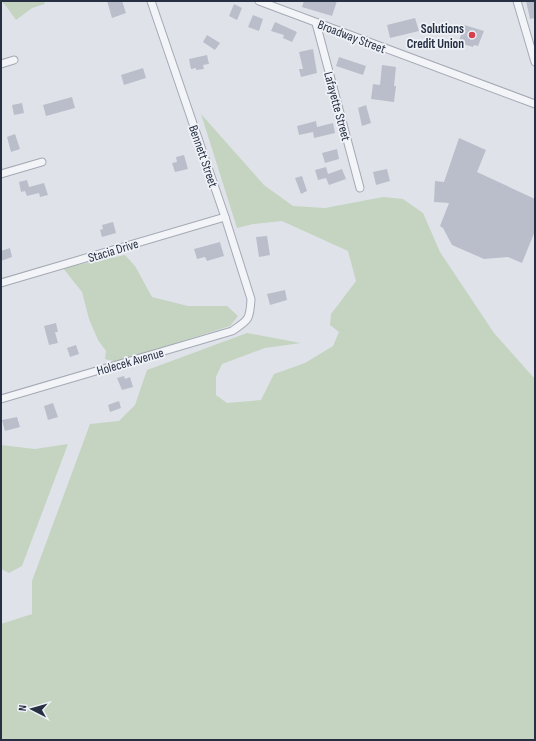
<svg xmlns="http://www.w3.org/2000/svg" width="536" height="741" font-family="'Sofia Sans Condensed',sans-serif">
<rect width="100%" height="100%" fill="#dfe3e9"/>
<g fill="#c4d4c0">
<polygon points="1,1 44,1 45,4 32,8 16,20 6,6"/>
<polygon points="201,114 264,185 293,206 325,208 383,197 403,199 423,213 440,252 494,333 535,379 535,740 1,740 1,624 32,614 32,581 90,424 119,421 135,405 147,370 247,333 301,343 265,348 222,364 216,377 216,395 227,403 261,400 274,374 305,363 333,346 339,332 330,325 331,314 356,281 348,251 282,221 253,224 237,228"/>
<polygon points="125,255 135,266 152,297 188,306 227,306 238,316 230,326 116,362 105,359 106,351 98,340 89,319 82,292 63,268"/>
<polygon points="68,444 22,566 9,573 1,569 1,445 35,449"/>
</g>
<g fill="#b9beca">
<polygon points="107,1 122,1 126,13 112,18"/>
<polygon points="304,1 337,1 332,16 302,7"/>
<polygon points="526,1 535,1 535,18 530,19"/>
<polygon points="234,4 242,8 237,20 229,16"/>
<polygon points="253,15 263,19 259,31 248,27"/>
<polygon points="415,18 419,31 390,38 387,25"/>
<polygon points="275,22 297,32 292,42 283,38 284,35 271,31"/>
<polygon points="461,24 484,31 478,46 474,45 473,47 463,44 464,41 459,40 463,31 458,30"/>
<polygon points="207,35 220,43 215,50 203,42"/>
<polygon points="313,49 317,73 301,77 299,69 303,69 299,52"/>
<polygon points="207,55 209,64 203,65 204,69 196,70 196,68 191,69 189,59"/>
<polygon points="339,57 366,66 363,75 336,66"/>
<polygon points="382,65 396,67 394,86 396,86 394,102 371,99 373,84 380,85"/>
<polygon points="143,68 146,78 124,85 121,75"/>
<polygon points="72,97 75,108 46,116 43,105"/>
<polygon points="22,103 24,113 14,115 12,105"/>
<polygon points="366,105 371,123 362,126 358,108"/>
<polygon points="316,121 317,127 333,123 335,133 314,138 313,132 299,135 297,126"/>
<polygon points="15,134 20,149 11,152 7,137"/>
<polygon points="459,138 486,150 477,172 535,199 535,231 522,263 508,257 484,259 452,245 443,228 440,226 449,203 434,202 435,181 444,182"/>
<polygon points="337,149 339,159 325,163 322,153"/>
<polygon points="184,155 188,169 175,172 172,163 177,162 176,157"/>
<polygon points="326,167 328,174 342,169 346,179 329,185 326,178 318,180 315,170"/>
<polygon points="387,169 390,181 376,185 373,172"/>
<polygon points="302,176 307,191 301,194 295,178"/>
<polygon points="27,180 29,187 44,183 48,195 40,197 39,193 27,196 25,191 21,192 19,182"/>
<polygon points="113,222 116,233 102,237 100,230 103,229 102,225"/>
<polygon points="267,236 270,255 259,257 256,237"/>
<polygon points="220,242 224,256 207,261 205,257 197,259 194,249"/>
<polygon points="10,248 12,257 1,261 1,251"/>
<polygon points="285,290 287,300 270,305 267,294"/>
<polygon points="56,323 58,332 55,332 58,343 49,345 44,326"/>
<polygon points="76,345 79,354 70,357 67,348"/>
<polygon points="124,376 125,379 130,377 133,387 122,390 117,378"/>
<polygon points="119,401 121,408 110,412 108,405"/>
<polygon points="53,403 58,417 48,420 44,406"/>
<polygon points="17,417 20,427 5,431 2,420"/>
</g>
<g fill="none" stroke-linecap="round" stroke-linejoin="round">
<defs>
<g id="minor">
<polyline points="259,1 535,104"/>
<polyline points="517,1 535,62"/>
<polyline points="316,23 360,188"/>
<polyline points="1,64 14,60"/>
<polyline points="1,174 42,162"/>
<polyline points="1,283 225,217"/>
<path d="M1,399L232,331C249,320 250,319 251,299L225,217L151,1"/>
</g>
</defs>
<use href="#minor" stroke="#a4a9b4" stroke-width="9"/>
<use href="#minor" stroke="#f2f4f7" stroke-width="7"/>
</g>
<circle fill="#d53e4c" stroke="#eff2f7" stroke-width="1.5" cx="472" cy="35" r="4"/>
<g text-anchor="middle" stroke-width="3.5" stroke-linejoin="round" paint-order="stroke">
<g font-size="13" font-weight="bold" fill="#272f42" stroke="#eff2f7" text-anchor="end">
<text x="464" y="33">Solutions<tspan x="464" dy="15">Credit Union</tspan></text>
</g>
<g font-size="13" fill="#272f42" stroke="#eff2f7">
<text transform="translate(352 36) rotate(21)" y="5">Broadway Street</text>
<text transform="translate(338 106) rotate(75)" y="5">Lafayette Street</text>
<text transform="translate(204 156) rotate(71)" y="5">Bennett Street</text>
<text transform="translate(113 250) rotate(-17)" y="5">Stacia Drive</text>
<text transform="translate(130 361) rotate(-16)" y="5">Holecek Avenue</text>
</g>
</g>
<rect width="536" height="741" fill="none" stroke="#272f42" stroke-width="4"/>
<g transform="translate(32 709) rotate(276)" stroke="#eff2f7" stroke-width="3" paint-order="stroke">
<path d="M0-3L7 15L0 10L-7 15Z" fill="#272f42"/>
<text y="-6" font-size="11" font-weight="bold" text-anchor="middle" fill="#272f42">N</text>
</g>
</svg>
